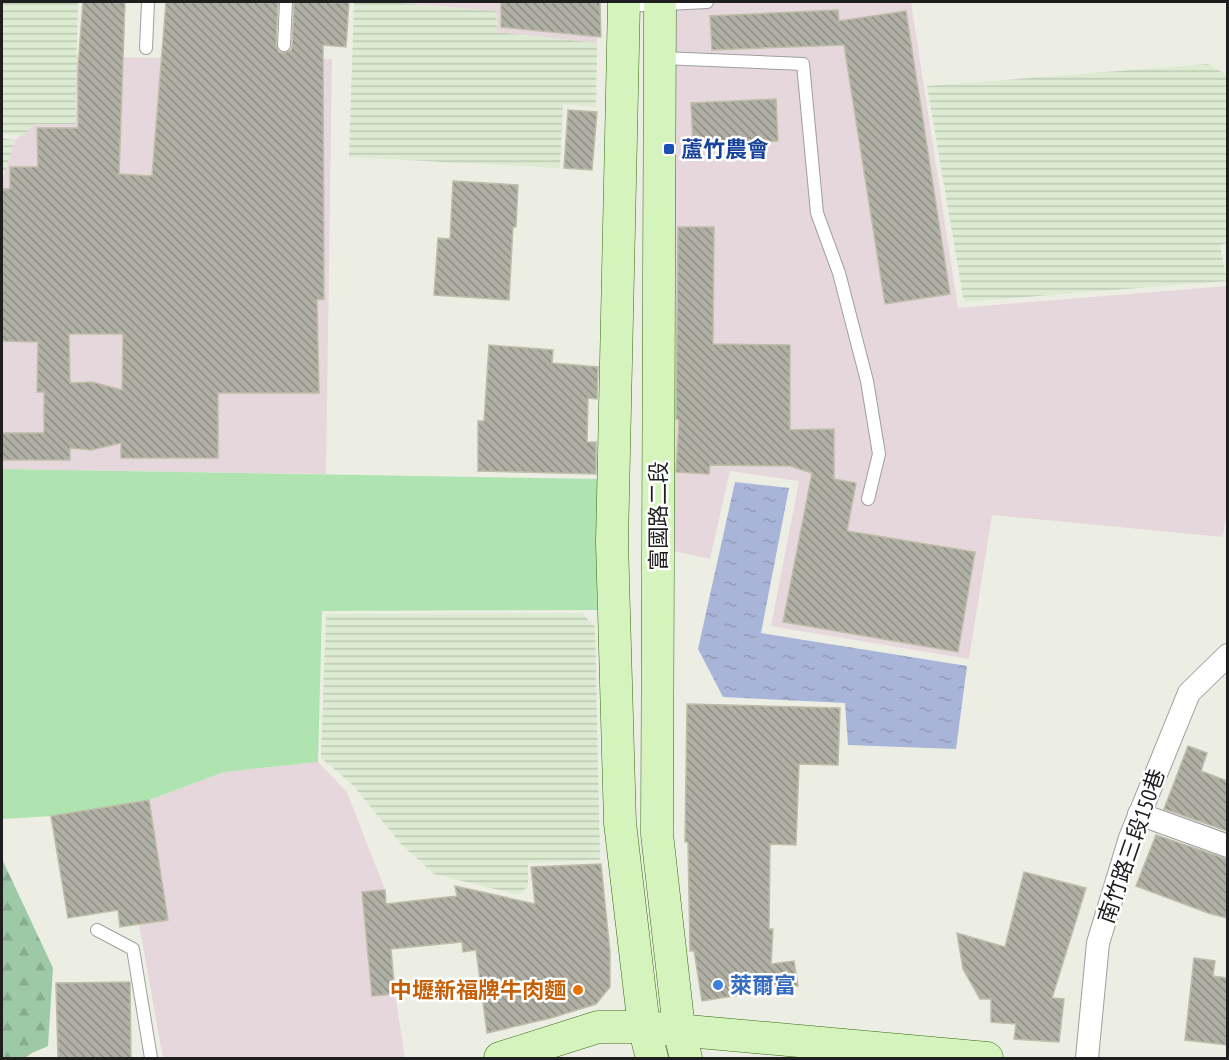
<svg xmlns="http://www.w3.org/2000/svg" width="1229" height="1060" font-family="'PT Sans Narrow','Noto Sans TC',sans-serif">
<defs>
<pattern id="farmland-rules" width="6" height="5" patternUnits="userSpaceOnUse" patternTransform="scale(1.5)"><rect width="6" height="5" fill="#dcebd1"/><path d="M0 2.5h6" fill="none" stroke="#bcc9b3"/></pattern>
<pattern id="forest-firs" width="22" height="20" patternUnits="userSpaceOnUse" patternTransform="scale(1.5)"><rect width="22" height="20" fill="#9dc9a7"/><path d="M5 1l3.5 6h-7zM16 11l3.5 6h-7z" fill="#87ac8f"/></pattern>
<pattern id="water-ripples" width="26" height="14" patternUnits="userSpaceOnUse" patternTransform="scale(1.5)"><rect width="26" height="14" fill="#a9b5d8"/><path d="M2 4q2-2 4 0t4 0M15 11q2-2 4 0t4 0" fill="none" stroke="#919bb9"/></pattern>
<pattern id="building-back-hatch" width="6" height="6" patternUnits="userSpaceOnUse" patternTransform="scale(1.5)"><rect width="6" height="6" fill="#b0afa4"/><path d="M-1 5l2 2M0 0l6 6M5-1l2 2" fill="none" stroke="#8f8e85"/></pattern>
</defs>
<rect width="100%" height="100%" fill="#eceee4"/>
<g fill="#e6d7dc">
<polygon points="390,2 596,2 597,43 497,32 496,11"/>
<polygon points="726,2 911,2 958,308 1227,286 1228,501 1223,537 992,515 969,659 771,626 799,481 730,471 710,559 673,551 675,4"/>
<polygon points="76,57 332,59 326,474 2,469 2,181 15,140 34,124 75,124"/>
<polygon points="318,762 347,792 385,890 395,994 405,1058 163,1058 139,924 168,920 149,800 224,772"/>
</g>
<g fill="url(#farmland-rules)">
<polygon points="2,2 78,2 75,124 34,124 23,136 2,133"/>
<polygon points="354,2 390,2 496,11 497,32 597,43 596,107 563,104 560,168 349,157"/>
<polygon points="1208,64 1227,75 1228,243 1220,245 1227,281 964,302 927,86"/>
<polygon points="2,138 15,140 2,181"/>
<polygon points="582,613 595,627 600,860 528,863 528,886 519,895 434,874 401,844 351,783 321,758 326,614"/>
</g>
<polygon fill="#afe4b0" points="2,469 599,479 597,610 322,611 318,762 224,772 149,800 51,816 2,819"/>
<polygon fill="url(#forest-firs)" points="2,859 53,968 48,1046 32,1053 25,1058 2,1058"/>
<polygon fill="url(#water-ripples)" points="735,482 789,488 761,633 967,666 956,749 848,745 845,703 723,697 698,649"/>
<g fill="url(#building-back-hatch)" stroke="#bebda8" stroke-width="1.5" fill-rule="evenodd">
<path d="M83,2H125L119,174L152,176L166,2H278L276,45L279,52L284,53L291,50L292,46L294,2H349L346,47L323,45L324,299L317,300L319,393H218V458H121V443L91,450L70,448V460H2V433H44V392H37L38,342L2,341V189H10V167H38L37,128H78V67ZM69,334H123L122,390L92,382L70,383Z"/>
<polygon points="501,2 600,2 601,37 501,27"/>
<polygon points="838,10 839,21 906,11 950,294 885,304 844,45 712,50 710,16"/>
<polygon points="776,99 778,141 693,145 691,103"/>
<polygon points="568,110 597,112 592,170 564,168"/>
<polygon points="453,181 518,185 516,227 513,227 509,300 434,295 438,238 450,239"/>
<polygon points="678,227 714,227 713,344 790,345 790,430 834,429 834,479 856,483 847,531 975,552 958,652 783,622 812,473 790,466 710,465 709,474 676,472 679,420 676,419"/>
<polygon points="489,345 553,350 552,363 598,367 597,399 588,398 587,442 596,442 596,474 478,471 478,421 484,421"/>
<polygon points="687,704 840,708 838,765 799,764 796,845 770,844 769,929 773,929 771,964 794,961 798,986 702,1001 694,951 690,951 688,842 685,842"/>
<polygon points="1188,746 1207,753 1201,771 1227,781 1227,831 1164,809"/>
<polygon points="149,800 168,920 120,927 118,910 68,918 51,816"/>
<polygon points="1156,835 1227,859 1227,918 1208,913 1136,886"/>
<polygon points="601,864 610,952 610,987 596,1004 551,1018 487,1033 476,950 463,952 462,942 391,949 395,994 372,996 362,892 385,890 386,904 457,896 455,886 535,904 531,867"/>
<polygon points="1024,872 1086,888 1052,998 1064,999 1059,1042 1014,1039 1016,1024 991,1022 991,999 980,999 963,969 957,933 1005,947"/>
<polygon points="1194,958 1215,961 1213,976 1227,978 1227,1045 1185,1040"/>
<polygon points="130,982 131,1059 58,1059 56,983"/>
</g>
<g fill="none" stroke-linecap="round" stroke-linejoin="round">
<defs>
<g id="lane">
<polyline points="625,6 707,2"/>
<polyline points="284,45 286,2"/>
<polyline points="146,48 148,2"/>
<polyline points="662,58 803,64 817,213 839,273 867,381 879,454 868,499"/>
<polyline points="97,930 133,949 151,1058"/>
</g>
<g id="street">
<polyline points="1139,814 1228,846"/>
<polyline points="1087,1058 1098,943 1130,838 1189,693 1228,655"/>
</g>
<g id="secondary">
<polyline points="624,2 612,542 620,823 644,1027 652,1058"/>
<polyline points="660,2 657,834 679,1029 686,1058"/>
<polyline points="500,1058 598,1027 644,1027 987,1058"/>
</g>
</defs>
<use href="#lane" stroke="#9f9f9f" stroke-width="14"/>
<use href="#street" stroke="#9f9f9f" stroke-width="24"/>
<use href="#secondary" stroke="#316b0e" stroke-width="33"/>
<use href="#lane" stroke="#fff" stroke-width="12"/>
<use href="#street" stroke="#fff" stroke-width="22"/>
<use href="#secondary" stroke="#d5f4bd" stroke-width="32"/>
</g>
<rect fill="#1a4fb4" stroke="#fff" stroke-width="2" x="663" y="143" width="12" height="12" rx="3"/>
<circle fill="#3f7fe0" stroke="#fff" stroke-width="2" cx="718" cy="985" r="6"/>
<circle fill="#e8710a" stroke="#fff" stroke-width="2" cx="578" cy="990" r="6"/>
<g text-anchor="middle" stroke-width="5" stroke-linejoin="round" paint-order="stroke">
<g font-size="22" font-weight="bold" fill="#164399" stroke="#fff" text-anchor="start">
<text x="681" y="157">蘆竹農會</text>
</g>
<g font-size="22" fill="#1e1e1e" stroke="#fff">
<text transform="translate(658 516) rotate(-90)" y="8">富國路二段</text>
<text transform="translate(1131 846) rotate(-71)" y="8">南竹路三段150巷</text>
</g>
<g font-size="22" font-weight="bold" fill="#366cbe" stroke="#fff" text-anchor="start">
<text x="730" y="993">萊爾富</text>
</g>
<g font-size="22" font-weight="bold" fill="#c56008" stroke="#fff" text-anchor="end">
<text x="566" y="998">中壢新福牌牛肉麵</text>
</g>
</g>
<rect width="1229" height="1060" fill="none" stroke="#1e1e1e" stroke-width="6"/>
</svg>
